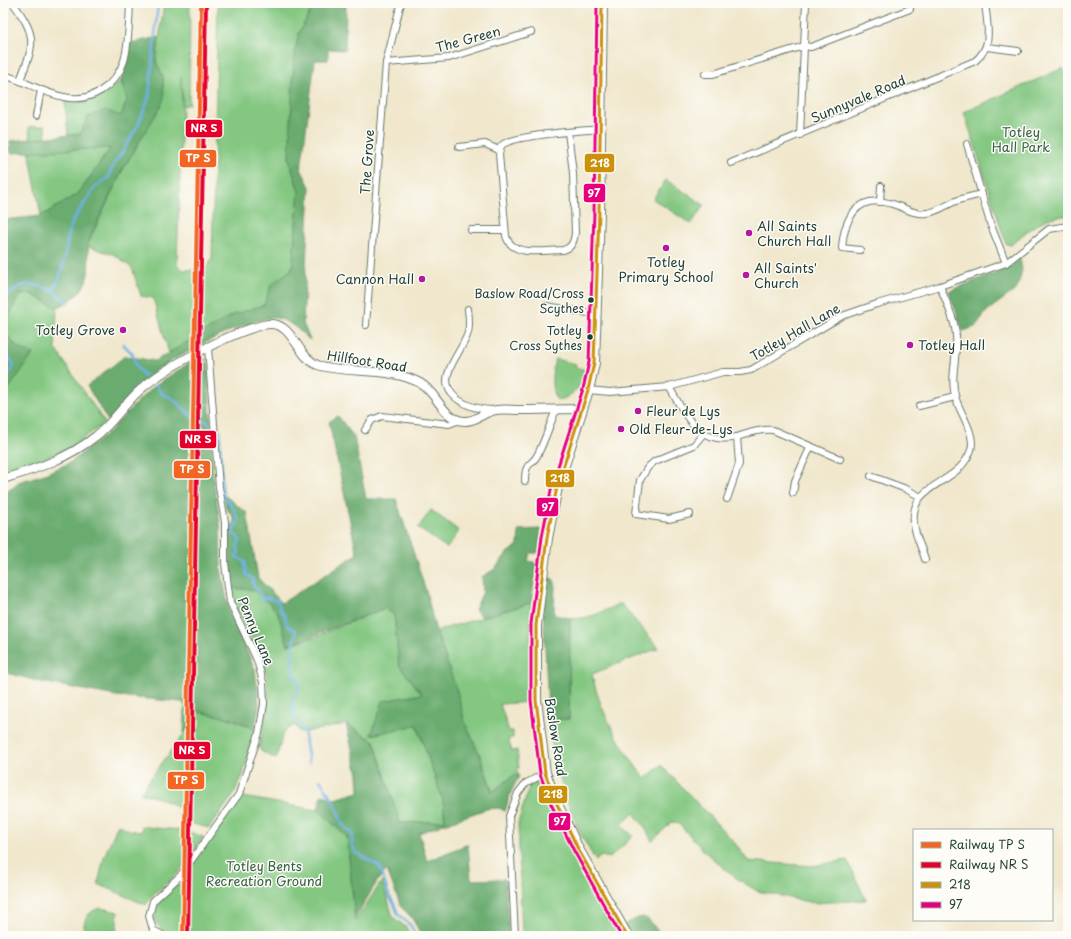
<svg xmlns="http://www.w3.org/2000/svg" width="1071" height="939" font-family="'Playpen Sans',sans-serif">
<rect width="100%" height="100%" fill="#fdfcf7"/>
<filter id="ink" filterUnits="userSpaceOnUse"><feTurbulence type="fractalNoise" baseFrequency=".025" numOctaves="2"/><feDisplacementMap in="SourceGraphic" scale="8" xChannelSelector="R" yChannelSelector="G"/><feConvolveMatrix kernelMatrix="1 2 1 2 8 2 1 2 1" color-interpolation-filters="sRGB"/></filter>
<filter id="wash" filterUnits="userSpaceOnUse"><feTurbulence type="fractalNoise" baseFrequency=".012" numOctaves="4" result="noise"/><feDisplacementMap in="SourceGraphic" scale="16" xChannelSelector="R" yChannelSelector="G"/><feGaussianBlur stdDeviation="0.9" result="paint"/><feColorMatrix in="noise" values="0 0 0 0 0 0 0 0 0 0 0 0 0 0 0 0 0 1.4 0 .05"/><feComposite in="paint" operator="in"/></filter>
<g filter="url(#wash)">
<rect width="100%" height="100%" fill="#f0e7cc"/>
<g fill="#83c781" stroke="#51825a">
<polygon points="164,3 190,3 189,104 183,106 181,77 182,109 177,264 183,270 205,269 212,259 218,3 315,3 299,33 289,159 299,192 292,269 271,285 264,305 233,315 169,353 153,298 141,296 132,268 115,255 87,246 122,171 163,100 163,77 156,61"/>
<path d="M1063,68L1068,78V216C1044,215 1028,230 1011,245L1006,244L964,112Z"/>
<path d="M121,80L127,100L121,116L88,117L81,134L68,136L65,102C94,103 100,99 121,80Z"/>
<polygon points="45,126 46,138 30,140 29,127"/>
<polygon points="111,147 78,194 41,216 29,151"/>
<polygon points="666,180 704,205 691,224 653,199"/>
<polygon points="31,294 57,308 55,348 105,423 65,451 3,474 3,397 33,354 18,348 6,334 7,318 19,295"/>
<path d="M555,359L576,364L575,367L586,370C583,385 573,396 558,401C549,393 552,370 555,359Z"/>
<polygon points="431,510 459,531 447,548 418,528"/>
<path d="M231,588L254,590L277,611L288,645L317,636L385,608L394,615L399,665L422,695L371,735L417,725L443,801L445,821L400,823L374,741L346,724L300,733L295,725L284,731L276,759L261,751L259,747C266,718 273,688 262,659C252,634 234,615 231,588Z"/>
<polygon points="531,603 530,702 500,704 509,731 513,731 513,738 508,739 512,751 517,750 519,768 517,770 519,776 514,776 493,793 479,753 465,723 457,691 436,631"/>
<path d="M620,603L659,648L592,674C600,713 621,747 645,779L661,765L734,842L748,861L812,866L847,860L866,900L814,903L757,891L736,878L706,853L679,824L672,822L652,841L644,826L634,813L621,825L633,836L610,858L601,856L596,861C570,820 558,776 549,729L553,719H569L570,618C587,621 606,610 620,603Z"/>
<polygon points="199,712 223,716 255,729 243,775 232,797 209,828 181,821 179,815 181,809 162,799 140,793 161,764 192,724"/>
<path d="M537,782C540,793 546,799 551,809C571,853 596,895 621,936H522L518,823L530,784Z"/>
<path d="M243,797L318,810L347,837L355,921L382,881L393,917L407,928L411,936H172C146,924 152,904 172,888C177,884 183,885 189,881L191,867L240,798Z"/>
<path d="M118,824L129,830L141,832L142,826C166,831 179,826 203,837C194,850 187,864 176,875C165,886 153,891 146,905L98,884L104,857Z"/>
<path d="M101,908L118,912L116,936L115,931L111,930V936H83C83,922 86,911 101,908Z"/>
</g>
<g fill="#6aac6f" stroke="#447452">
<path d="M315,3H346L345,50L328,49V60H315L301,169L310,187L303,323L310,340C299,331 291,321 277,318C255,314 177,356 157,370C139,383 124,404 108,421L87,386L125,356L155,361L233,315L264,305L271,285L292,269L299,192L289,159L294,55L299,33Z"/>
<path d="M159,37L156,61L163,77L164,97L162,104L122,171L90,237C86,249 90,261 88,274C85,292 72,300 57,308L32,294L19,295L8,318L6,334L18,348L33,354L3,397V220L41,216L78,194L111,148L11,153L10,141L80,134L88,117L105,110L121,116L127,100L121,80L125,72L130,43Z"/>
<polygon points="1020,258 1022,270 1017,289 987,311 975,327 963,331 949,291 1010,267"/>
<polygon points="198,357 205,359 208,363 213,479 220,523 221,569 229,611 255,669 259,704 255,729 234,719 199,712 184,734 185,706 182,702 116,696 42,682 3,672 3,492 13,488 18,482 45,474 71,462 107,434 140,399 156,385"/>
<polygon points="338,416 354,437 366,499 396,499 426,591 436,631 457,691 465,723 479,753 492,792 514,775 519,776 511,792 505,811 499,808 486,809 419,833 427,861 468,844 471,880 505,879 509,936 422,936 412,918 401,907 387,870 378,880 355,918 347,837 318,810 322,795 335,799 359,792 358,774 346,724 374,741 400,823 445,821 443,801 417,725 371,735 383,701 422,694 399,665 394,615 385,608 288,645 277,611 254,590 231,588 229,529 234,522 234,518 226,508 224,495 247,513 258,578 282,603 357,554 329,422"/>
<polygon points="541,529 538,553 530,553 528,561 537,563 531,603 482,617 475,609 483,592 482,577 495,569 508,552 516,547 518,544 519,530"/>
<polygon points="552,578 555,582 554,615 570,618 569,719 553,719 549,729 543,606 545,588 549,579"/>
<polygon points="643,917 649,920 662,936 631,936 624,925 638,918"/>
</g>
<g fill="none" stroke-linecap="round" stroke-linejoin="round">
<g stroke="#70b2e5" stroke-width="2.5">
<polyline points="53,291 68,303"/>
<path d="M3,303C17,281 30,281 53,291L59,279L65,257L68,235L73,220L96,186L108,178L116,160L122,153L138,125L149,97L158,3"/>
<polyline points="123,344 132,353 137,368 145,376"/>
<polyline points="3,353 5,358 10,358 14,366 3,383"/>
<polyline points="156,385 162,394 172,398 195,419 205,421 211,425"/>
<path d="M220,430L222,484L224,499L230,502C231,508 238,514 238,520C237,525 233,528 232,533L237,536L240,541L237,545L239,552L236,556L245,562L246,574L253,579V586L258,590L262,599L268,598L278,601L280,609L285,616L288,626L296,631L292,649L293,676C302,681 298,688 296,696L293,698V716L304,730L309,763"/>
<polyline points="320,780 334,802 343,825 353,834 352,844 355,852 380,867 389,896 394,904 398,914 411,926 416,936"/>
</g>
</g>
</g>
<g filter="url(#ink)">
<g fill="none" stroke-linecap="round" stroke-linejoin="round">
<defs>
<g id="minor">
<path d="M13,3C37,36 35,43 20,80"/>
<polyline points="987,47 1018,51"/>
<polyline points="386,63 449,58 531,32"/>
<polyline points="705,74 713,74 804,46 811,47 910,9"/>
<path d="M3,75C24,80 42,93 64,97C90,103 115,87 124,61C129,43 129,22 130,3"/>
<polyline points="36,116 41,90"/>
<path d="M568,132L573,173L575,233C574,241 572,248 563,250C546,250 512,258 506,236L499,154L501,146C510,135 582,131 599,129"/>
<polyline points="800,135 806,3"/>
<polyline points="967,144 990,223 1006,263"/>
<polyline points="459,147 485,144 499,150"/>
<path d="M731,163L975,61C994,46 987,24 985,3"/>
<polyline points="880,202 881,186"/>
<polyline points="471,230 505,230"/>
<path d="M860,250L842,248C844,220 856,194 889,203C903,206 912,215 927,213C937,212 946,205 956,201C964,198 973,196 982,194"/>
<polyline points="546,306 595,314"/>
<path d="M468,309C469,317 470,325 468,333C463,347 453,359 449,371C439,398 472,409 491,410"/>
<polyline points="366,325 386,63 401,3"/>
<path d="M669,387C687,416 697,446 737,437C749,433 760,429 773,430L840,459"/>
<polyline points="588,390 610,392 669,387 723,372 740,372 751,370 842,316 877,304 940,286 1006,263 1049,229 1068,226"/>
<polyline points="919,406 955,397"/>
<polyline points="365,430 372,420 382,416 449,424 460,420"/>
<polyline points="871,476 906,489 919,496"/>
<path d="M525,481C525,460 532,467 538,454C545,440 550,424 556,410"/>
<polyline points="793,493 795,481 810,448"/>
<polyline points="727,499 739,464 737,437"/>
<polyline points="690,514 669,519 636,514 640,480 648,467 655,461 694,445 703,434"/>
<path d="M925,559C922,548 915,536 914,524C909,481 958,487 971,450C976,434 960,413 956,399C949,378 958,356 956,335C955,319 946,302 940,286"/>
<polyline points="164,936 153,930 149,916 153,901 180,876 239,794 259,733 264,704 263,682 257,660 230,602 225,563 225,522 219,487 208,348"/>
<polyline points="515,936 509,816 518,793 525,784 545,773"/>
</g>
<path id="tertiary" d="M3,479C36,469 69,458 96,436C113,423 124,404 140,390C165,367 230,333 263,325C295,317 295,360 321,366C353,374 390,367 420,383C437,392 442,419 464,421C475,422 483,413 492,411C500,408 511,410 519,410C540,410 561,409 582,409"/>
<polyline id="primary" points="602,3 599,212 594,363 588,390 557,487 547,538 536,625 536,700 545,773 556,802 578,849 627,936"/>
</defs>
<use href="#minor" stroke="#687869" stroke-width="8"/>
<use href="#tertiary" stroke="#687869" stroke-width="10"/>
<use href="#primary" stroke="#687869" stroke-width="12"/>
<use href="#minor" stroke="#fff" stroke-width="6"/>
<use href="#tertiary" stroke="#fff" stroke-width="8"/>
<use href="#primary" stroke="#fff" stroke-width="10"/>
<defs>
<polyline id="bus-1" points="602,3 599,212 594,363 588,390 557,487 547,538 536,625 536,700 545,773 556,802 578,849 627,936"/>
<polyline id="bus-2" points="597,3 594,212 589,362 583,389 552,485 542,537 531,624 531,700 540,774 551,804 574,851 621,936"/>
</defs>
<use href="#bus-1" stroke="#fdfcf7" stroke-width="6"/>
<use href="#bus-2" stroke="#fdfcf7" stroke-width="6"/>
<use href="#bus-1" stroke="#cc910a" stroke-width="3"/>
<use href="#bus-2" stroke="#e5007d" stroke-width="3"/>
<defs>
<polyline id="rail-1" points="183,936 201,3"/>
<polyline id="rail-2" points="188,936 206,3"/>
</defs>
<use href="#rail-1" stroke="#fdfcf7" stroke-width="7"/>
<use href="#rail-2" stroke="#fdfcf7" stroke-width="7"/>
<use href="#rail-1" stroke="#f26522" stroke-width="4"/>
<use href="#rail-2" stroke="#e4002b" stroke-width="4"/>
</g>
</g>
<g fill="#b5179e" stroke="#fdfcf7" stroke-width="1.5">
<circle cx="749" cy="233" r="4"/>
<circle cx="666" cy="248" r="4"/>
<circle cx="746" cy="275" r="4"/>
<circle cx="422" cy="279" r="4"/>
<circle cx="123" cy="330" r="4"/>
<circle cx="910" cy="345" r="4"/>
<circle cx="638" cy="411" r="4"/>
<circle cx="621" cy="429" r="4"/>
</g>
<g fill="#1f3d34" stroke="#fdfcf7" stroke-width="1.5">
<circle cx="591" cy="300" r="3.5"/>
<circle cx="590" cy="337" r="3.5"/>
</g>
<g text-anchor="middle" stroke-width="3" stroke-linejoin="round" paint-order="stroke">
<g font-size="12" fill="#1f3d34" stroke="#fdfcf7" text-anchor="end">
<text x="584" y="298">Baslow Road/Cross<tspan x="584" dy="15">Scythes</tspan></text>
<text x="582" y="335">Totley<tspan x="582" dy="15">Cross Sythes</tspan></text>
</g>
<g font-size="13" fill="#1f3d34" stroke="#fdfcf7">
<text transform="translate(468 39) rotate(-15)" y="5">The Green</text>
<text transform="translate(858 99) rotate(-23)" y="5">Sunnyvale Road</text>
<text transform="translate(367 162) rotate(-86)" y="5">The Grove</text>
<text transform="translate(795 332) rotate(-30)" y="5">Totley Hall Lane</text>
<text transform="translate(367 361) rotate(9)" y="5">Hillfoot Road</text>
<text transform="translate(256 631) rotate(67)" y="5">Penny Lane</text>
<text transform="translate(556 737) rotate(81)" y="5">Baslow Road</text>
</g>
<g font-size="13" fill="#386047" stroke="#fdfcf7">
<text x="1021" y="137">Totley<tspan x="1021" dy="15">Hall Park</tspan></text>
<text x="264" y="871">Totley Bents<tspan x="264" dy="15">Recreation Ground</tspan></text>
</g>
<g font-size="13" fill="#1f3d34" stroke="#fdfcf7" text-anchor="start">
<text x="757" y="231">All Saints<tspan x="757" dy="15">Church Hall</tspan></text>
<text x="666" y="267" text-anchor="middle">Totley<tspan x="666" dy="15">Primary School</tspan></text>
<text x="754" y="273">All Saints'<tspan x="754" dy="15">Church</tspan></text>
<text x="414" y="284" text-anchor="end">Cannon Hall</text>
<text x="115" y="335" text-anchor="end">Totley Grove</text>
<text x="918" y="350">Totley Hall</text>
<text x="646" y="416">Fleur de Lys</text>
<text x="629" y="434">Old Fleur-de-Lys</text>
</g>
</g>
<g stroke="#fdfcf7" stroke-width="1.5">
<rect x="185" y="119" width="38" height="19" rx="4" fill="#e4002b"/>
<rect x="179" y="149" width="38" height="19" rx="4" fill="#f26522"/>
<rect x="584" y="153" width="31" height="20" rx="4" fill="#cc910a"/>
<rect x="583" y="183" width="23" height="20" rx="4" fill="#e5007d"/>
<rect x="179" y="430" width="38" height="19" rx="4" fill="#e4002b"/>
<rect x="173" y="460" width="38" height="19" rx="4" fill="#f26522"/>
<rect x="545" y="469" width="30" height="19" rx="4" fill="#cc910a"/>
<rect x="536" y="497" width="23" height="20" rx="4" fill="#e5007d"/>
<rect x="173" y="741" width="38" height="19" rx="4" fill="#e4002b"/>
<rect x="167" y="771" width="38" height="19" rx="4" fill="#f26522"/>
<rect x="538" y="785" width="30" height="19" rx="4" fill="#cc910a"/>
<rect x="548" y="812" width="23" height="19" rx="4" fill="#e5007d"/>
</g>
<g font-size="11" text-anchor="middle" font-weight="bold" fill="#fff">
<text x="204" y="132">NR S</text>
<text x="198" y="162">TP S</text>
<text x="600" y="167">218</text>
<text x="594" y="197">97</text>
<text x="198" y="443">NR S</text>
<text x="192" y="473">TP S</text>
<text x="560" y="482">218</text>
<text x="548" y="511">97</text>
<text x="192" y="754">NR S</text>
<text x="186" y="784">TP S</text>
<text x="553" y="798">218</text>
<text x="560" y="825">97</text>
</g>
<rect width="1071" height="939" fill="none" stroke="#fdfcf7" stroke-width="16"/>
<rect x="913" y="829" width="140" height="92" fill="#fdfcf7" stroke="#a4b0a9"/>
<rect x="921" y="842" width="20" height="6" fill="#f26522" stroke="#a4b0a9"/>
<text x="949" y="849" font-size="12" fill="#1f3d34">Railway TP S</text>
<rect x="921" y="862" width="20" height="6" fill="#e4002b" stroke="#a4b0a9"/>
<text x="949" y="869" font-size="12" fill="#1f3d34">Railway NR S</text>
<rect x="921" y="882" width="20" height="6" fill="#cc910a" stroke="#a4b0a9"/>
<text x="949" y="889" font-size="12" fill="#1f3d34">218</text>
<rect x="921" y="902" width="20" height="6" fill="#e5007d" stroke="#a4b0a9"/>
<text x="949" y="909" font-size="12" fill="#1f3d34">97</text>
</svg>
